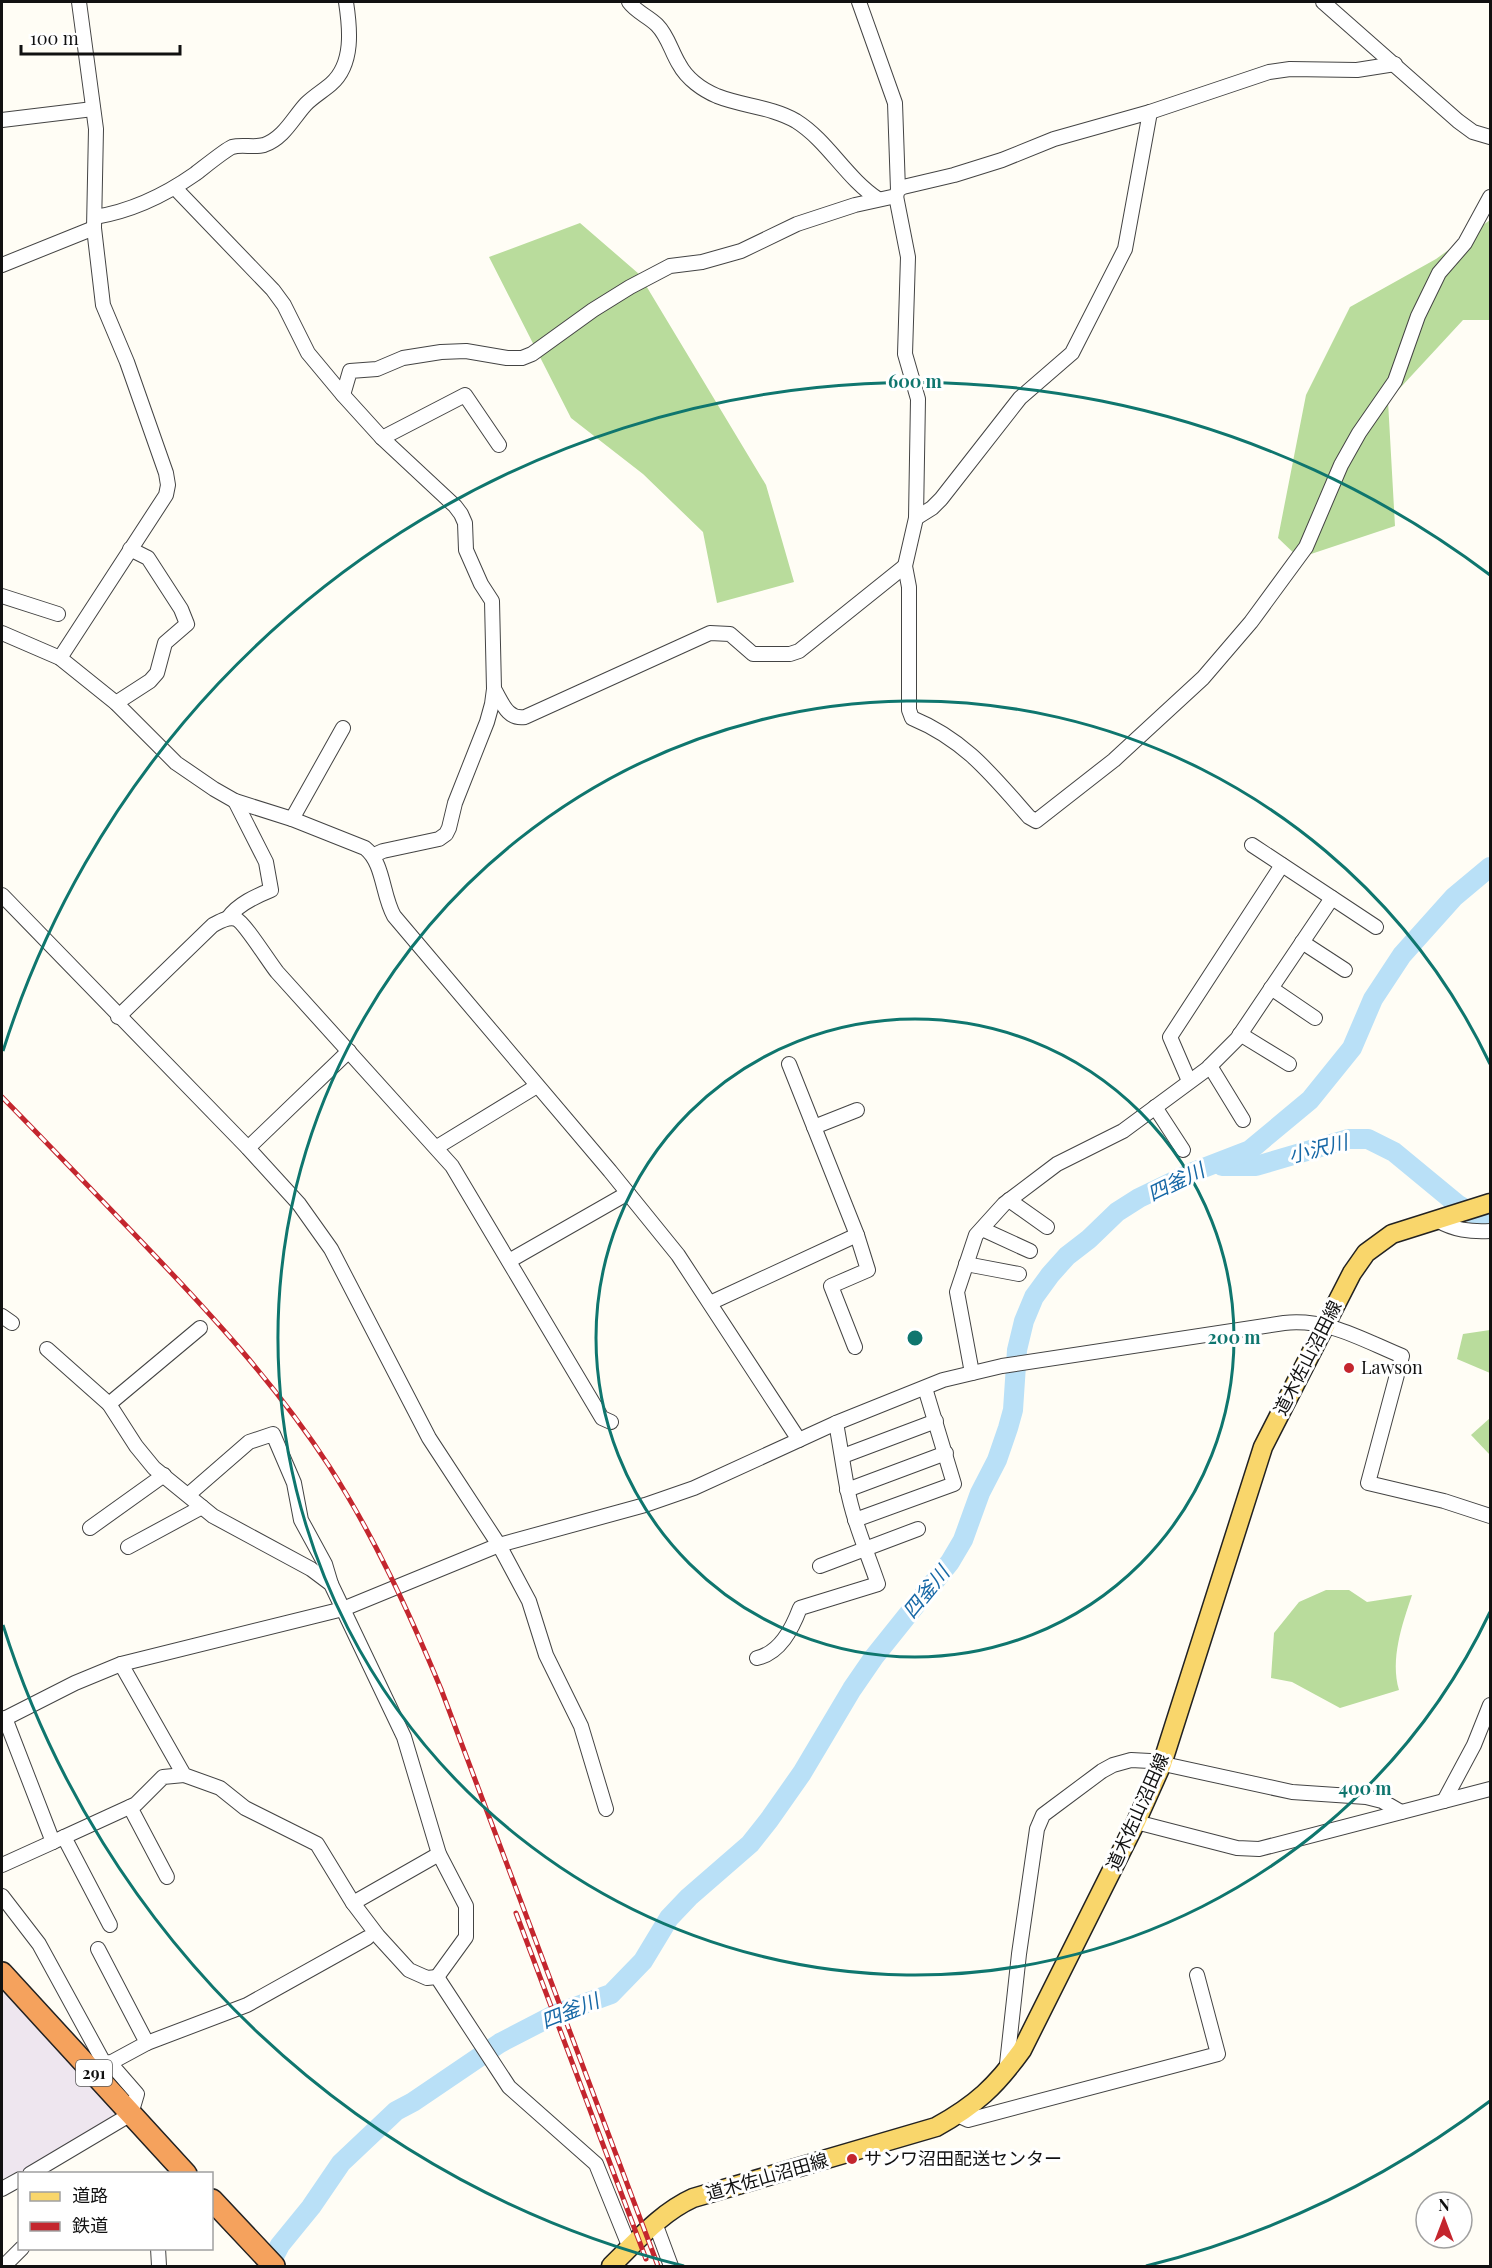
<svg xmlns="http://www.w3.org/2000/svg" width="1492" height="2268" font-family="'Playfair Display','Noto Sans JP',serif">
<rect width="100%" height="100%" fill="#fffdf5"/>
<polygon fill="#eee6ef" points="2,1982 71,2054 84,2080 122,2117 2,2186"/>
<g fill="#b9dc9c">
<polygon points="1490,220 1490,320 1463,320 1388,401 1395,526 1299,558 1278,538 1306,395 1350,307 1436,259"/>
<polygon points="580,223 639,274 766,485 794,582 717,603 703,532 643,474 571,418 489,257"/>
<polygon points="1490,1330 1490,1373 1457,1359 1463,1334"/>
<polygon points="1490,1418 1490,1455 1471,1435"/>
<path d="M1326,1590H1349L1367,1602L1412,1595C1402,1625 1390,1659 1399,1690L1340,1708L1292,1682L1271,1678L1274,1633L1299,1602Z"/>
</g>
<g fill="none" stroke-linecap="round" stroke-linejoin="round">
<g stroke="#b9e0f7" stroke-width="20">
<polyline points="1222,1166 1256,1166 1348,1139 1368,1139 1394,1152 1457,1204 1477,1216 1490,1213"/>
<polyline points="269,2266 280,2245 311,2207 341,2163 396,2111 413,2102 500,2043 556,2014 611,1994 643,1961 669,1918 689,1897 750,1844 769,1820 802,1773 852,1689 874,1657 950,1562 963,1540 980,1493 997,1460 1008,1428 1013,1410 1017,1350 1024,1321 1034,1297 1050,1275 1067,1256 1089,1239 1117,1212 1139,1198 1193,1172 1250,1150 1310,1100 1352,1048 1373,999 1402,955 1454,897 1490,867"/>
</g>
<defs>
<g id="minor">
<path d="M629,2C636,12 648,16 657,25C668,36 671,51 679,64C687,79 703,90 717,96C742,106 772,107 796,121C828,141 846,178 878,199"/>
<polyline points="859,2 895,103 898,190"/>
<polyline points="1323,2 1458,121 1473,132 1490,137"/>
<polyline points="2,120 93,109"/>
<polyline points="175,188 273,290 284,305 308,353 343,395 382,438 455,506 461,514 465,523 466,550 481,584 492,601 494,689 492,704 487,722 455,803 449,828 446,834 439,839 383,851 374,855"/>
<path d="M896,196L908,257L905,354L918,399L916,518L905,566L909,587V710L912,718C965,740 992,775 1029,817L1036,821L1114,760L1203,678L1251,622L1306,547L1341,465L1359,433L1395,381L1418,316L1439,273L1465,243L1490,197"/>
<path d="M95,217C132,211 165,195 195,174C203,168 225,150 232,147C242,144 254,148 264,145C284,138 293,118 306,104C314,96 323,91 331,84C354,64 350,28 346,2"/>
<polyline points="2,265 94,228"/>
<polyline points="343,395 350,371 377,369 403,358 441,352 466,351 507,358 522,358 532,354 593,310 630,287 670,266 702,262 741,251 797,224 855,205 896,196 898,190 903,187 954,175 1002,160 1054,139 1150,112 1269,72 1290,69 1357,70 1395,64"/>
<polyline points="382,438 465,395 499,445"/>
<polyline points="916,518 932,508 941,499 1020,398 1072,353 1125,249 1150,112"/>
<polyline points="2,596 58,614"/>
<path d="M2,633L60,658L116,703L176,763L214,789L235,801L292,819L365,848C384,863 382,895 394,916L610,1171L678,1255L799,1440"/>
<polyline points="60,658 166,495 168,485 166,473 127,362 103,305 94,228 96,129 79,2"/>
<path d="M494,689C502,702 507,720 525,717L710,633L730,634L753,654H790L799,651L905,566"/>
<polyline points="116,703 150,681 157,673 165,643 187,624 181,609 148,558 130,549"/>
<polyline points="292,819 343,728"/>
<polyline points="1252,845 1376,927"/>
<polyline points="2,895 248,1148 299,1204 331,1249 429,1438 499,1545 529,1601 546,1655 581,1726 606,1809"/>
<path d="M228,918C238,904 256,896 271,890L266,862L235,801"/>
<polyline points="1302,942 1345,970"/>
<polyline points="1271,988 1315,1018"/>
<path d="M118,1017L213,925C219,922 228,916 236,919C244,922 269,962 277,972L452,1166L602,1418L611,1422"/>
<polyline points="1240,1034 1289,1064"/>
<polyline points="1210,1066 1243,1120"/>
<polyline points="1189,1081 1170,1037 1282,865"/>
<polyline points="1155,1107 1183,1150"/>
<polyline points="814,1127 857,1110"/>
<polyline points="437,1147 537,1086"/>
<polyline points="248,1148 349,1051"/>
<polyline points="1009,1200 1047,1227"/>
<path d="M1437,1220C1454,1230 1470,1232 1490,1231"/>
<polyline points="982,1229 1030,1251"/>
<polyline points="509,1261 628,1193"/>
<polyline points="966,1264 1019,1274"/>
<polyline points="710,1303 857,1235 789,1064"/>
<polyline points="2,1316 12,1323"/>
<polyline points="855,1347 831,1286 868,1270 857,1235"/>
<polyline points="47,1349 109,1404 136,1446 154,1468 213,1516 311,1569 331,1584 404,1737 439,1854 466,1906 466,1937 437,1977"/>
<polyline points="972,1373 957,1292 976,1235 1004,1204 1057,1164 1123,1131 1207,1069 1237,1039 1332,898"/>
<polyline points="109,1404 200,1328"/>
<polyline points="843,1456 936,1421"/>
<polyline points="847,1490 946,1453"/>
<polyline points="188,1495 249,1442 273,1434 294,1483 301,1520 325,1564 331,1584"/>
<polyline points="855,1520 954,1484 925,1388"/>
<polyline points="90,1528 164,1475"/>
<polyline points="128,1547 202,1507"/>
<polyline points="820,1566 918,1529"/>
<path d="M757,1658C780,1653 792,1629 800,1608L878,1584C867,1552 853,1520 847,1487C843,1466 840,1444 836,1423"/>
<polyline points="121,1664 184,1775 220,1788 245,1808 317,1844 353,1903 378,1936 409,1970 427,1978 437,1977 509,2087 596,2164 630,2248"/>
<polyline points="5,1718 53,1842 136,1804 163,1777 184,1775"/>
<path d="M2,1720L75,1683L121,1664L343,1609L499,1545L645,1505L694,1488L836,1423L943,1380L1002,1366L1284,1323C1327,1318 1363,1340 1402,1356L1368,1483L1444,1501L1490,1516"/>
<polyline points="1444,1801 1474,1745 1490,1705"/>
<polyline points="130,1807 167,1877"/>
<polyline points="1136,1822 1237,1848 1259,1849 1490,1789"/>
<polyline points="64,1837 110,1925"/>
<polyline points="2,1865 53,1842"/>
<polyline points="2,1896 39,1944 103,2061 110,2063"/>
<polyline points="353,1903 439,1854"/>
<polyline points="147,2043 247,2005 367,1938"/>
<polyline points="1006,2073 1019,1954 1037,1829 1043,1815 1102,1771 1113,1765 1131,1760 1150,1761 1292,1792 1366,1797 1382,1801 1401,1812"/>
<polyline points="957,2115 968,2120 1218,2054 1197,1975"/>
<polyline points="30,2174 131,2114 137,2094 110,2063 147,2043 98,1949"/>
<polyline points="2,2189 20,2179"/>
<polyline points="655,2223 671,2266"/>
<polyline points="158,2248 159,2266"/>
<polyline points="4,2266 22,2248"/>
</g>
<path id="major" d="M611,2266C636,2242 660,2213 693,2198L936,2127C976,2105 996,2086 1022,2050L1136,1822L1162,1764L1263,1447L1352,1273L1366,1253L1392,1234L1490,1203"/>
<g id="highway">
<polyline points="2,1973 186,2174"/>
<polyline points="212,2200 274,2266"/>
</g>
</defs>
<use href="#minor" stroke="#444" stroke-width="16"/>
<use href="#major" stroke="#222" stroke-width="21"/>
<use href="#highway" stroke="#222" stroke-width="24"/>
<use href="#minor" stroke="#fff" stroke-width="14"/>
<use href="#major" stroke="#f9d66b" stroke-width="18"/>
<use href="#highway" stroke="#f5a25d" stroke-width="21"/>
<defs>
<g id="rail">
<path d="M2,1097C48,1144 94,1192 140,1240C208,1311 275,1383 329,1466C374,1536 409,1612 441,1689L658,2266"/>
<polyline points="516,1913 646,2259"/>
</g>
</defs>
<use href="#rail" stroke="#c4262e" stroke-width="5"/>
<use href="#rail" stroke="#fff" stroke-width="3" stroke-dasharray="9" stroke-linecap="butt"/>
</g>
<g fill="none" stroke="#0f766e" stroke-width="3">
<circle cx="915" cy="1338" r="319"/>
<path d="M1490 1612A637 637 0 1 1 1490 1064"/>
<path d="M1490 2101A956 956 0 0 1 1146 2266M684 2266A956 956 0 0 1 3 1625M3 1051A956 956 0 0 1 1490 575"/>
</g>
<g fill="#c4262e" stroke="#fff" stroke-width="2">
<circle cx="1349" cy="1368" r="6"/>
<circle cx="852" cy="2159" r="6"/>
</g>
<g text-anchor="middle" stroke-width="6" stroke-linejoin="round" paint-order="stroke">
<rect fill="#fff" stroke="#585858" stroke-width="1.5" x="76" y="2060" width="36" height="26" rx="4.5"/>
<g font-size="16" font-weight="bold" fill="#111">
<text x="94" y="2079">291</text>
</g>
<g font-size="18" fill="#111" stroke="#fff">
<text transform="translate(1308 1358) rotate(-63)" y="6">道木佐山沼田線</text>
<text transform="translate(1138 1812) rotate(-66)" y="6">道木佐山沼田線</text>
<text transform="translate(767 2177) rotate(-16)" y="6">道木佐山沼田線</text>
</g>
<g font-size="18" fill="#111" stroke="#fff" text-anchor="start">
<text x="1361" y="1374">Lawson</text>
<text x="864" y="2165">サンワ沼田配送センター</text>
</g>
<g font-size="20" font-style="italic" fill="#1768a6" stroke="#fff">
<text transform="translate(1318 1149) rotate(-14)" y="7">小沢川</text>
<text transform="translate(1176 1182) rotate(-26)" y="7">四釜川</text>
<text transform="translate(926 1592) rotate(-51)" y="7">四釜川</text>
<text transform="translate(570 2011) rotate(-22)" y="7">四釜川</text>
</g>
</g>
<circle cx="915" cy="1338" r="9" fill="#0f766e" stroke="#fff" stroke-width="3"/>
<g font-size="18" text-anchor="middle" font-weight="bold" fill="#0f766e" stroke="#fff" stroke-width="6" stroke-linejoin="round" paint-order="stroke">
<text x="915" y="388">600 m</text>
<text x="1234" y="1344">200 m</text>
<text x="1365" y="1795">400 m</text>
</g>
<rect width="1492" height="2268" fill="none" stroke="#111111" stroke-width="6"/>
<rect x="18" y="2172" width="195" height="78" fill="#ffffff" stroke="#a0a0a0" stroke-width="1.5"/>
<rect x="30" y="2192" width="30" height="9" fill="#f9d66b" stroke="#a0a0a0" stroke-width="1.5"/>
<text x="72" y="2202" font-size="18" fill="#111111">道路</text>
<rect x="30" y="2222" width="30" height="9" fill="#c4262e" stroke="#a0a0a0" stroke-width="1.5"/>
<text x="72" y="2232" font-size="18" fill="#111111">鉄道</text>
<g transform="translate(1444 2220)"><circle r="28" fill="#ffffff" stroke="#a0a0a0" stroke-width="1.5"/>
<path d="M0-4.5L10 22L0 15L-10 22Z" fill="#c4262e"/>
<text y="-9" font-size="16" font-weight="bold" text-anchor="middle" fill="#111111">N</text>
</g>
<path d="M21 45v9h159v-9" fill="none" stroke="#111111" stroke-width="3"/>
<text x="30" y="45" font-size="18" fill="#111111" stroke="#ffffff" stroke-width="4.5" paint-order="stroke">100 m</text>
</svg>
